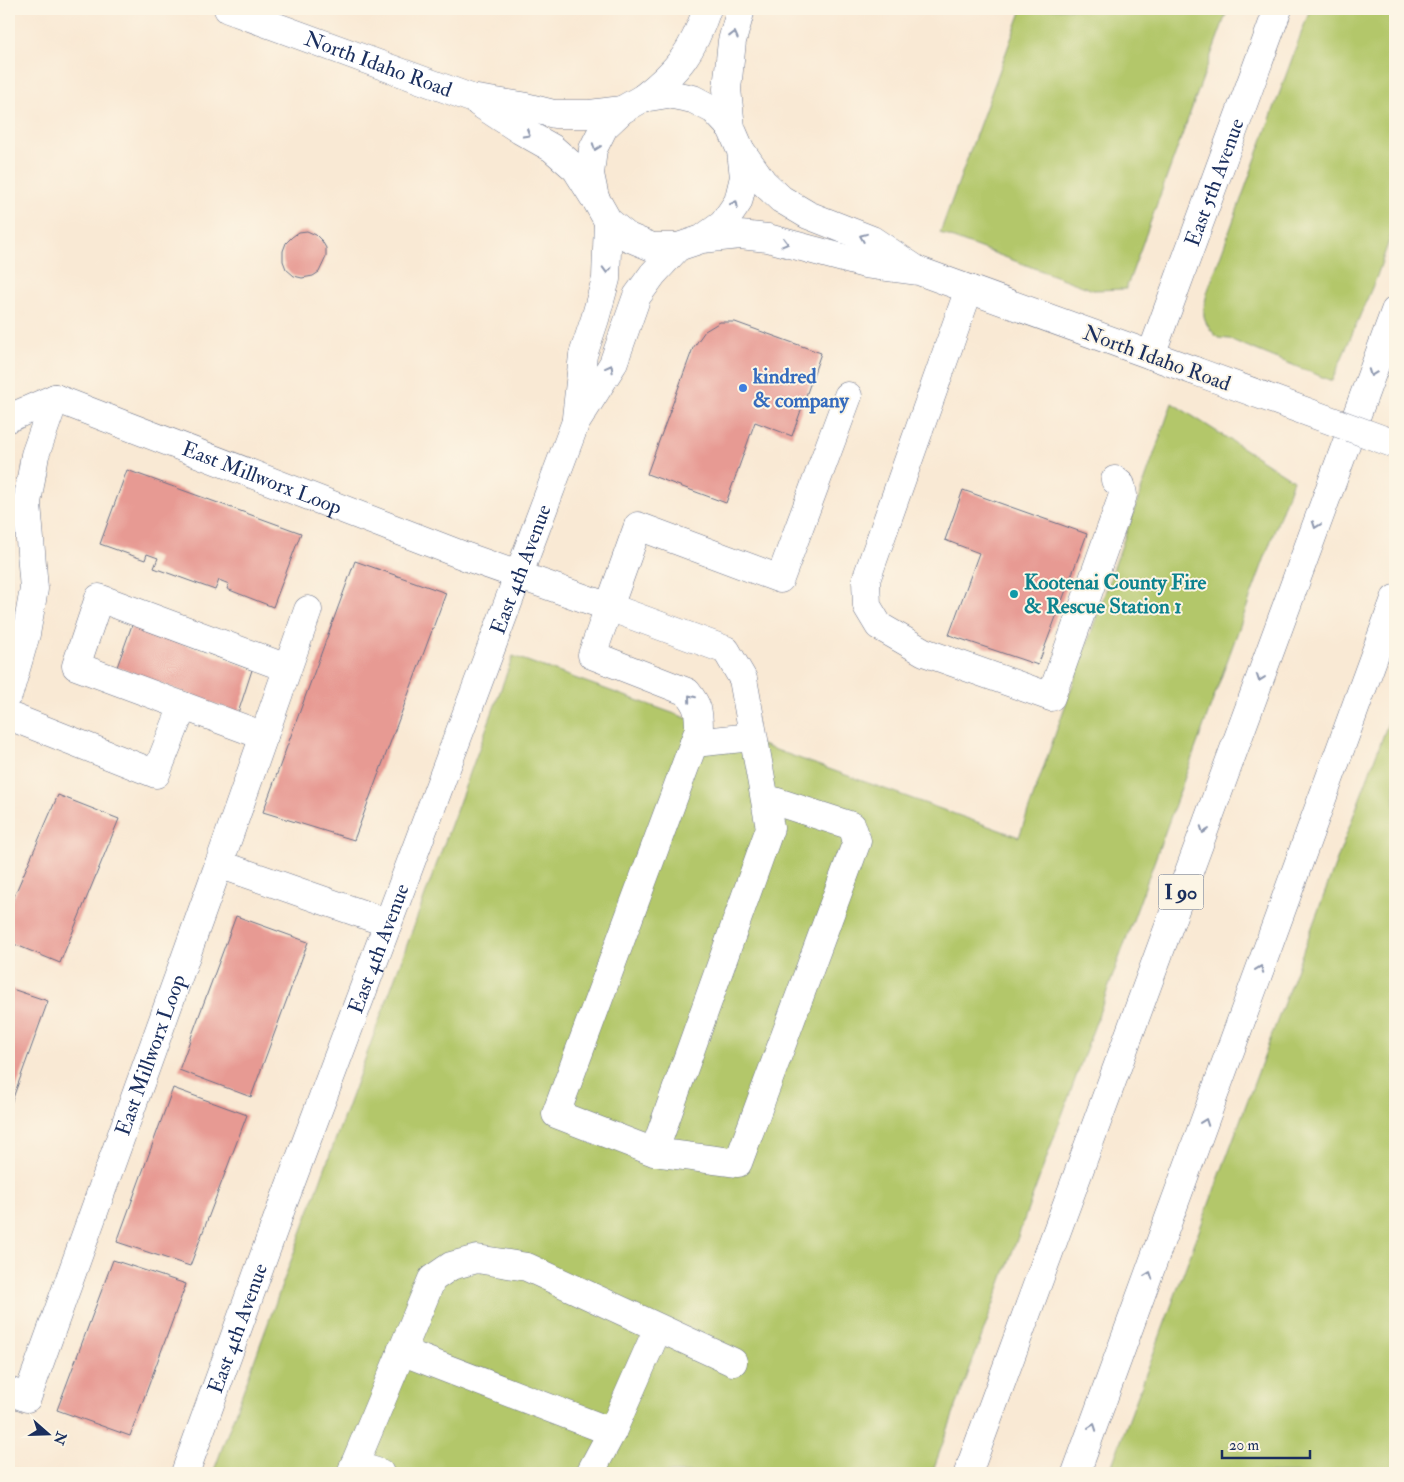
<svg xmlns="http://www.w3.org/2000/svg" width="1404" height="1482" font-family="'IM FELL Double Pica',serif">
<rect width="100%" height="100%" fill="#fcf5e5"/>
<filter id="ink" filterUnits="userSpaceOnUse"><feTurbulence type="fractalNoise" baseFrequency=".02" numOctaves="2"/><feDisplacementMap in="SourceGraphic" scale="10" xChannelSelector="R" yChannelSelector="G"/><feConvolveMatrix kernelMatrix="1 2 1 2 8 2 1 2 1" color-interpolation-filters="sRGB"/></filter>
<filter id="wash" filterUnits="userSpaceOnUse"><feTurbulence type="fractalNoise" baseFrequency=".0096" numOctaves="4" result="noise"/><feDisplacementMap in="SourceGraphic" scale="20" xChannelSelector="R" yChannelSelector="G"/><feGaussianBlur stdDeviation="1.12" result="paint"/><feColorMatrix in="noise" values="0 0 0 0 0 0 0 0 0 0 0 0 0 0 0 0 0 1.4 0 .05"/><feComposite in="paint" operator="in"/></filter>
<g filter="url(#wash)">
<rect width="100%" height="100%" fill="#f9e9d4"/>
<g fill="#b3c76b" stroke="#677b64">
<polygon points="1022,9 1228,9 1126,289 1093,290 940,233"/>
<path d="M1310,9H1395V223L1377,276L1332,381L1229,339L1218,338C1201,320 1202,316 1207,293Z"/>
<polygon points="1172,403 1293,480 932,1473 213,1473 513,656 1019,837"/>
<polygon points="1395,704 1395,1473 1109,1473"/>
</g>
<g id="blocks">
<g fill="#e79a93">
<polygon points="307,231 316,235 322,241 326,248 326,257 319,272 313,276 302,278 294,276 286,269 283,261 283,251 286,243 292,237 299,232"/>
<polygon points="720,322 735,322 821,353 792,436 755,422 726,503 647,474 693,348 705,331"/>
<polygon points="127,470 301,533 273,607 227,589 229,584 219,580 215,590 154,568 158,558 147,554 145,560 100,544"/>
<polygon points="963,490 1087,534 1038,665 949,635 979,553 945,540"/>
<polygon points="355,561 446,593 354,840 263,812"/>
<polygon points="132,625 252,670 238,713 117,667"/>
<polygon points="58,795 119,819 60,963 9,942 9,908"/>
<polygon points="236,916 308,942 251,1097 179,1070"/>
<polygon points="9,988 48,1001 9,1109"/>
<polygon points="173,1088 247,1115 190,1266 117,1242"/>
<polygon points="113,1260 186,1284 130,1436 57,1410"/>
</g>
</g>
</g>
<g filter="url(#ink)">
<use href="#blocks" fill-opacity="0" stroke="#697087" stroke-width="1"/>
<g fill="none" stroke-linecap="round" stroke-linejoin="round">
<defs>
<g id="minor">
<path id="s1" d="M228,9L471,98L522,106L554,114H590L622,110"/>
<path d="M643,98C679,70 693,51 707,9"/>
<polyline points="479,103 520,130 552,148 576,169 593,196"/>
<polyline points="731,128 727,89 732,41 741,9"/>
<polyline points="742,152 763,182 781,199 808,215 872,240 914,268"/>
<polyline points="702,239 723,224 738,202 744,177 741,151 731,128 714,110 693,99 668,94 643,98 622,110 604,127 593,149 590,174 595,198 608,221 628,237 652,247 678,247 702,239 740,235 768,238 865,264 919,271 1195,371"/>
<polyline points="969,289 866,580 867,606 879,626 924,652 1051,697 1123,495 1121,485 1115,480"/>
<path id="s2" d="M1151,355L1278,9"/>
<path id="s3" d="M9,418L55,398L467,557L609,607L638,526L780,579L848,396"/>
<polyline points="576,418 583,355 595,319 606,279 608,221"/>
<polyline points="9,693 26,634 34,589 27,503 35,455 55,398"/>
<polyline points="9,716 156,774 183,706"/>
<polyline points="264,736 76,666 99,598 287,668"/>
<polyline points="694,743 752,737"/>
<polyline points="219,864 308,610"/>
<path d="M654,1152L556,1114L699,729C699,711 698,706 687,692L592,655L609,607L726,650L743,679L770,828L654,1152L738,1163L857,841L852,826L765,798"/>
<polyline points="401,1351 612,1432"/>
<path id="s4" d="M9,1391L27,1398L219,864L388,923"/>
<polyline points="354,1465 380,1473"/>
<path id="s5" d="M185,1473L281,1209L575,424L613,364L637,296L653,274L678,247"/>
<polyline points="351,1473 432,1279 451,1266 477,1259 527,1267 733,1362"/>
<polyline points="590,1473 612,1432 658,1328"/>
</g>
<g id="highway">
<polyline points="968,1473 1395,311"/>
<polyline points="1076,1473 1395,599"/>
</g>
</defs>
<use href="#minor" stroke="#697087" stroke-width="29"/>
<use href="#highway" stroke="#697087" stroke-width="29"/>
<use href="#minor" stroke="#fff" stroke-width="28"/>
<use href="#highway" stroke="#fff" stroke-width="28"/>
<defs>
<polyline id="minor-bridge" points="1195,371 1395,444"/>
</defs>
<use href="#minor-bridge" stroke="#697087" stroke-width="29" stroke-linecap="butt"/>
<use href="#minor-bridge" stroke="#fff" stroke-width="28"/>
</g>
<defs><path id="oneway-chevron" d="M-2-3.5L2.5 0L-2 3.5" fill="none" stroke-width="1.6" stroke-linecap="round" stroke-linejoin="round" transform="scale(1.25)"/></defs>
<g stroke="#8d97ae">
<use href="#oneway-chevron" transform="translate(734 35) rotate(-76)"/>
<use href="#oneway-chevron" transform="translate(527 134) rotate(30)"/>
<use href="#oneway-chevron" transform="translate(596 147) rotate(110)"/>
<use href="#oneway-chevron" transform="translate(735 204) rotate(-63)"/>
<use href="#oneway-chevron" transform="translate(863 237) rotate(-158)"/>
<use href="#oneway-chevron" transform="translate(785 243) rotate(15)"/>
<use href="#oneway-chevron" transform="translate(607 270) rotate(92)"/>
<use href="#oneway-chevron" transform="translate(610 368) rotate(-61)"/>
<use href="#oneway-chevron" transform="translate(1372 373) rotate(110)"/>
<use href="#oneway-chevron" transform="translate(1316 525) rotate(110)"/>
<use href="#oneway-chevron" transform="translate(1260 678) rotate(110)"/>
<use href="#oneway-chevron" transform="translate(691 698) rotate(-129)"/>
<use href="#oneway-chevron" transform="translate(1204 830) rotate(110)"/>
<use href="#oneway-chevron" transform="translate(1260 969) rotate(-70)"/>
<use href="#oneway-chevron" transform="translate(1205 1122) rotate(-70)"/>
<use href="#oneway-chevron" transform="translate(1149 1275) rotate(-70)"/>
<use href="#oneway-chevron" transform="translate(1093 1427) rotate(-70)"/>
</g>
</g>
<circle fill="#3f7fe0" stroke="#fcf5e5" stroke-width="2" cx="743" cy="388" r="5"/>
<circle fill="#0f9aa8" stroke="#fcf5e5" stroke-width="2" cx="1014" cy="594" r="5"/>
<g text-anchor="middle" stroke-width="4" stroke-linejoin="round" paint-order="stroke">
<rect fill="#fcf5e5" stroke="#5e6a86" stroke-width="1" x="1158.5" y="874.5" width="45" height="35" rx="4"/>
<g font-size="20" font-weight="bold" fill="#1b2f5e">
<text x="1181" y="899">I 90</text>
</g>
<g font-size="21" fill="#1b2f5e" stroke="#fcf5e5">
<text dy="7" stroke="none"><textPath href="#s1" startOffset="160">North Idaho Road</textPath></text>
<text dy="7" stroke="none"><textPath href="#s2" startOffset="184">East 5th Avenue</textPath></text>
<text transform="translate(1157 358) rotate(20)" y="7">North Idaho Road</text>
<text dy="7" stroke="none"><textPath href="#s3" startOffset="272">East Millworx Loop</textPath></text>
<text dy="7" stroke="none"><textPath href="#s5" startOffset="964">East 4th Avenue</textPath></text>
<text dy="7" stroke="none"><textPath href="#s5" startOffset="559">East 4th Avenue</textPath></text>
<text dy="7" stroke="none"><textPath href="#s4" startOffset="384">East Millworx Loop</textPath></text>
<text dy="7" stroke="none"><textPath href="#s5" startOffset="154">East 4th Avenue</textPath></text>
</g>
<g font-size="21" font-weight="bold" fill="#366cbe" stroke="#fcf5e5" text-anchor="start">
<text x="753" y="383">kindred<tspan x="753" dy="24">&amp; company</tspan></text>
</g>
<g font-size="21" font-weight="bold" fill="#0d838f" stroke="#fcf5e5" text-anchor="start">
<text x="1024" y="589">Kootenai County Fire<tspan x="1024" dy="24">&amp; Rescue Station 1</tspan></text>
</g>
</g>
<rect width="1404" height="1482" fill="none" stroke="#fcf5e5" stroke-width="30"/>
<g transform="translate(48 1434) rotate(110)" stroke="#fcf5e5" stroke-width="4" paint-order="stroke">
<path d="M0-4L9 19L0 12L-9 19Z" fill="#1b2f5e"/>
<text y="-8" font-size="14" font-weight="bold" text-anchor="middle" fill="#1b2f5e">N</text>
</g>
<path d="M1222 1450v8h88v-8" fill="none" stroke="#1b2f5e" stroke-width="2.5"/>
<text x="1229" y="1450" font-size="15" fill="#1b2f5e" stroke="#fcf5e5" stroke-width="4" paint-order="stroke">20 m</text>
</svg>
